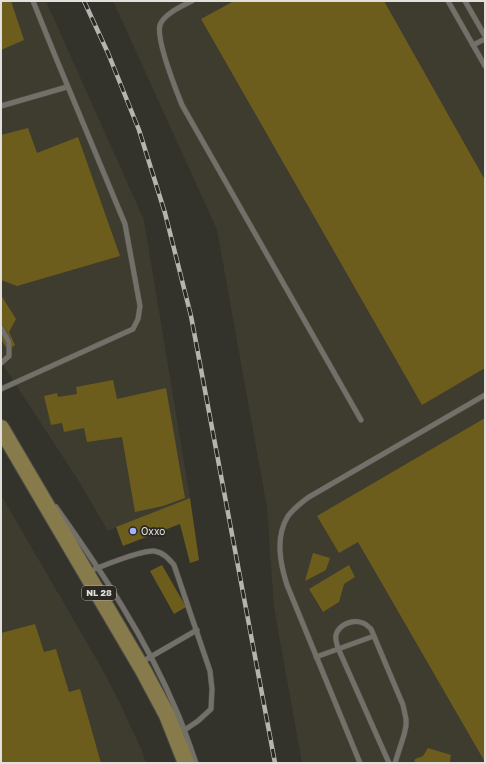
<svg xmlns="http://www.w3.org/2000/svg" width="486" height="764" font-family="'Golos Text',sans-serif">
<rect width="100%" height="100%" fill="#33322b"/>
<g fill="#3e3b2f">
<polygon points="1,1 46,1 144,220 190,498 108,531 78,480 1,362"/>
<polygon points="113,1 485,1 485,763 302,763 274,608 267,508 217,230"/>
<polygon points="1,495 100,665 118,699 142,751 146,763 1,763"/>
</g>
<g fill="#6d5d1d">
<polygon points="1,1 11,1 24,40 1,50"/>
<polygon points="234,1 384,1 485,180 485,368 422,405 201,19"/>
<polygon points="28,128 37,153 78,137 120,256 17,286 1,280 1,135"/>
<polygon points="1,295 16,319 9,332 15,345 8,351 1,339"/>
<polygon points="113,380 117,399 166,388 185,498 163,506 135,512 122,437 87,442 84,428 64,432 62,423 51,425 44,396 57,393 58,397 77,394 76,387"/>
<polygon points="485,418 485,762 358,542 339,553 317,516"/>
<polygon points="190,498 199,560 190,563 180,524 123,546 116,527"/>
<polygon points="313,553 330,558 326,570 305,581"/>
<polygon points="162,565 186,607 174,614 150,571"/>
<polygon points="349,565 355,577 344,584 339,602 323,612 309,589"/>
<polygon points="35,624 44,652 56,649 69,692 80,689 101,763 1,763 1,633"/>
<polygon points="428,748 451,755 450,761 452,763 414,763 415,759 423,756"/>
</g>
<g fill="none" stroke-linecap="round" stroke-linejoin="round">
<defs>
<g id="lane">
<path d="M192,1C182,6 164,14 160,25C156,39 176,90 182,105L361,420"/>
<polyline points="448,1 485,66"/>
<polyline points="465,1 485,36"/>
<polyline points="473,45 485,39"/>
<polyline points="1,106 67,87"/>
<polyline points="1,328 9,342 9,356 1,363"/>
<polyline points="1,389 133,329 138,319 140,306 125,224 56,58 33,1"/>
<path d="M56,507C102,572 146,638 177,712C184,728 190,746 196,763"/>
<path d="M95,569C107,564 143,550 154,551C163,552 169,559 174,565L210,671L212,689L211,709L198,721L183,731"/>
<polyline points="316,657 374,636"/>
<polyline points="140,663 197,630"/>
<path d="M360,763L287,585C280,563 275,537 288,516C294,508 301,503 309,497L485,395"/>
<path d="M389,763L338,648C337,644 335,640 336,635C339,624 353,619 363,623C366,624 368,626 371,629L403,705L406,719V726L404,735L395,763"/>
</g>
<polyline id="primary" points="1,428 143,670 167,715 186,763"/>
</defs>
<use href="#lane" stroke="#4e4d47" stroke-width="6"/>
<use href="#primary" stroke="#4e4d47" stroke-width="18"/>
<use href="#lane" stroke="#727069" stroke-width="5"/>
<use href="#primary" stroke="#877b4c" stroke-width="16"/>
<defs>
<polyline id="rail" points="84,1 108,53 139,130 165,213 191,316 275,763"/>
</defs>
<use href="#rail" stroke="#b5b4b0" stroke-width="4.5"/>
<use href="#rail" stroke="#2a2821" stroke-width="3" stroke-dasharray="9" stroke-linecap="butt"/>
</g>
<circle fill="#a3b2fd" stroke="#2a2821" stroke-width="1.5" cx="133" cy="531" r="4"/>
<g text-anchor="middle" stroke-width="3.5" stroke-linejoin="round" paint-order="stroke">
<rect fill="#2a2821" stroke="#aaa9a4" stroke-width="1" x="82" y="586" width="34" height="14" rx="3"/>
<g font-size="9" font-weight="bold" fill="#e1e0dc">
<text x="99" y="596">NL 28</text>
</g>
<g font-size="10" fill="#e1e0dc" stroke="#2a2821" text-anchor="start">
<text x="141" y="535">Oxxo</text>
</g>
</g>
<rect width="486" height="764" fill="none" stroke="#e1e0dc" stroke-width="4"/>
</svg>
